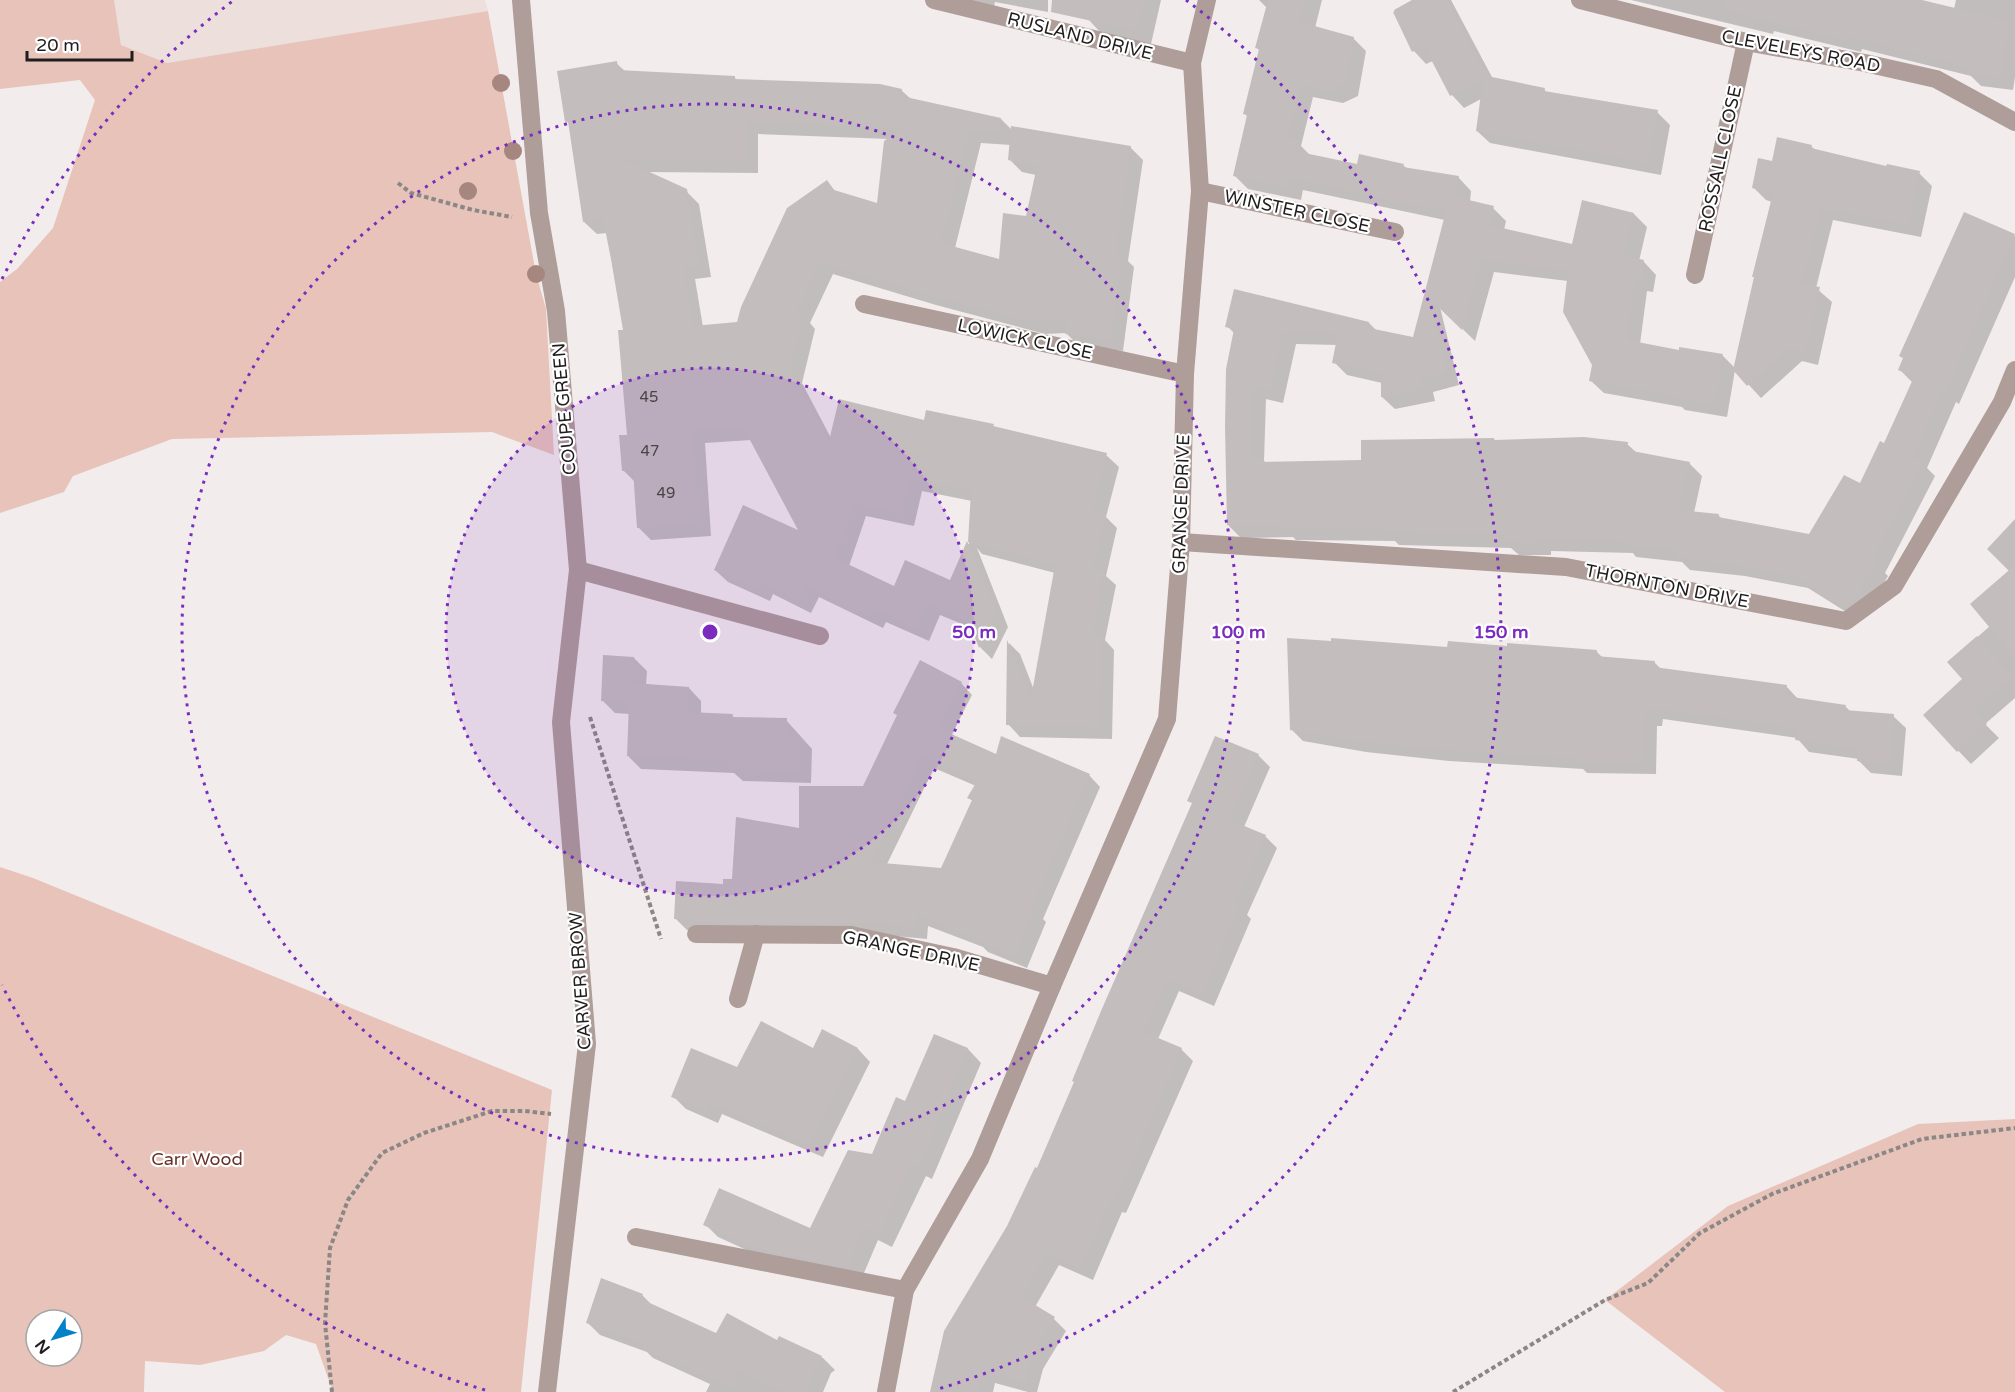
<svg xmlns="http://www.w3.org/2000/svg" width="2015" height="1392" font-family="'Varela Round',sans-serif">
<rect width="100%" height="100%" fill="#f2edec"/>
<polygon fill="#ecdfdc" points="114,0 485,0 488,11 167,63 121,45"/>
<g fill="#e7c3ba" fill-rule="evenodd">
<polygon points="0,0 114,0 121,45 167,63 488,11 536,274 546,309 554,455 492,432 172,439 73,476 64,492 0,513 0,282 17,269 53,228 95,100 80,80 0,89"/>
<path d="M0,867L33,878L552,1090L521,1392H333L316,1344L286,1335L264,1351L200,1365L145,1361L144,1392H0ZM36,1320H72V1356H36Z"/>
<polygon points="2015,1119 2015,1392 1725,1392 1605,1300 1728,1206 1918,1124"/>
</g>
<g fill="#0003" fill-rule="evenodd">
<polygon points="946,0 1048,0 1048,12 995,2 993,11"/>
<polygon points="1088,0 1161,0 1151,44 1101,33 1088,19"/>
<polygon points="1259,0 1322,0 1315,28 1353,38 1366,51 1358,96 1343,103 1313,97 1301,146 1310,155 1358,166 1403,165 1407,169 1459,178 1471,191 1470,202 1493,208 1506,221 1504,230 1573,246 1634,214 1647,227 1639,261 1644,262 1656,275 1653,292 1647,291 1640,344 1680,351 1723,356 1735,368 1772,202 1766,200 1753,187 1773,163 1811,146 1816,151 1887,168 1919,173 1932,186 1921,237 1833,220 1816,288 1832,302 1818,365 1802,361 1761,398 1735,370 1727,417 1685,410 1682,407 1604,393 1591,381 1594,364 1568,281 1494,272 1475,341 1440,307 1459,385 1433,392 1435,401 1395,409 1382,397 1382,383 1347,375 1334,362 1337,345 1296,344 1283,403 1266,399 1264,461 1267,463 1363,461 1494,439 1496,441 1627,444 1637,453 1689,463 1702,476 1694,513 1718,515 1722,519 1810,536 1860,485 1885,445 1913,383 1900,370 1965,214 2015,236 2015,277 1959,404 1956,402 1927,468 1935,476 1885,573 1888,576 1865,615 1859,620 1808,588 1745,576 1690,570 1682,562 1636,557 1633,553 1551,551 1551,555 1519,555 1511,548 1399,545 1395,541 1296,540 1293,537 1241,538 1228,525 1235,334 1227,326 1369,323 1377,331 1414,339 1445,220 1303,190 1301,200 1248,189 1235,176 1248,117 1245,114 1260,51 1257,48 1267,8"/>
<polygon points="1412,0 1451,0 1493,79 1544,89 1547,93 1657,112 1670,125 1661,175 1490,143 1477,131 1481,99 1464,108 1452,95 1433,61 1426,64 1414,51 1394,10"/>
<polygon points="1631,0 1916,0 1954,9 1956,0 2015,0 2015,77 2013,90 1981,86 1971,76 1862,49 1861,52 1774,31 1773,34"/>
<path d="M616,63L626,72L734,77L737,80L901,90L911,99L1001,119L1012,130L1130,147L1143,160L1128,261L1134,267L1123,351L1079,346L1066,333L1045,334L936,305L833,274L810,323L815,329L802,383L831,438L926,421L993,425L995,428L1106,455L1119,467L1106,517L1117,528L1106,576L1116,585L1105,640L1114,650L1112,739L1020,737L1008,724L1009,643L1020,654L1034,690L1055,573L982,554L977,548L1008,627L992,659L980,647L974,629L940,615L929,641L886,622L883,628L819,597L811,613L773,594L770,601L728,582L715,570L802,533L751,440L705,443L711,536L651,540L639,528L635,482L623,470L628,436L624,331L607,233L597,234L584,222L570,124L566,121ZM758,134L889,139L878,205L837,193L827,182L738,323L703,327L695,279L711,277L699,204L686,191L644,172L758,173ZM981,143L1011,145L1009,159L1022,172L1036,175L1027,218L1001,260L955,248ZM922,491L972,501L969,545L968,543L950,582L895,588L849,566L866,516L914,526Z"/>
<polygon points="2015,519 2015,698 1985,724 1999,738 1971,764 1925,716 1964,679 1949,662 1990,626 2010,572 1987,549"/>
<polygon points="1449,649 1596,651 1603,658 1654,662 1662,670 1786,686 1798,699 1845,706 1851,712 1893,716 1906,728 1902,776 1871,773 1859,761 1859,759 1809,752 1797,738 1663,719 1662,726 1657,726 1656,774 1587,773 1583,769 1449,761 1366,752 1303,741 1291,729"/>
<polygon points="634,658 647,671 646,685 689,688 701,701 701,714 732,715 735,719 786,720 812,749 811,783 743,781 734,773 641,769 628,756 630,714 615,713 603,701"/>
<path d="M961,683L972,695L951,736L997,756L1089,775L1100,787L1043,919L1046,922L1027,968L988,952L983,947L928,926L927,939L864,933L743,934L687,930L675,918L734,881L801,830L864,787ZM934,768L976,786L969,798L973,801L942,869L887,864Z"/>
<polygon points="1258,755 1270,767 1244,827 1265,836 1277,848 1247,915 1251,919 1214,1006 1179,991 1158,1039 1181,1049 1193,1061 1126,1213 1122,1212 1093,1280 1059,1265 1035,1307 1054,1319 1066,1331 1043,1369 1037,1392 1028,1392 995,1383 993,1392 932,1392 1008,1226 1038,1170 1193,804 1189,800"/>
<polygon points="823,1031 858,1049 870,1062 823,1157 722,1114 718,1123 686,1109 673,1096 738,1069 814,1050"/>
<polygon points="935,1036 968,1049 981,1063 932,1179 926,1176 892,1247 878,1240 861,1280 773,1262 718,1237 705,1224 811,1230 873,1156 906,1103"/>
<polygon points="642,1295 653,1306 717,1335 778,1342 780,1338 823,1358 835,1370 831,1373 823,1392 706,1392 710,1384 653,1358 647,1352 600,1335 587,1322"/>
</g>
<g fill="#c3bebd" fill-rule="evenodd">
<polygon points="1052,0 1144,0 1137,31 1051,12"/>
<polygon points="1268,0 1306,0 1300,22 1354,37 1346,83 1330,91 1301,85 1288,138 1298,140 1295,151 1357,164 1359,154 1404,164 1403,167 1459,176 1456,197 1494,206 1489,225 1572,244 1582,200 1634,213 1624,256 1644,260 1641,280 1635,279 1627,340 1679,350 1679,347 1723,354 1715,405 1671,397 1671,395 1589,381 1592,365 1563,312 1568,271 1481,260 1462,330 1429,298 1447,372 1421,379 1423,389 1381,397 1381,373 1332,363 1338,333 1283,332 1270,391 1253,387 1251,458 1263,458 1263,462 1361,460 1361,440 1494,438 1494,440 1584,437 1628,442 1627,450 1690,462 1679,510 1719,514 1718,517 1809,534 1844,475 1860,483 1880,441 1884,443 1914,377 1898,370 1903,358 1899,356 1964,212 2015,234 1946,392 1943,391 1913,457 1923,462 1872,560 1877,562 1852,603 1845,608 1794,576 1731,564 1676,557 1677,550 1622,545 1622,541 1538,539 1538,543 1504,542 1504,535 1384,532 1384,529 1282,528 1282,525 1227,525 1225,426 1226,369 1234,329 1225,327 1234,289 1369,322 1369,328 1413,337 1446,211 1405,204 1291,178 1289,188 1233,176 1247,115 1243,114 1259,49 1255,48"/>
<polygon points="1418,0 1447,0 1467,40 1487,76 1545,88 1544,91 1658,110 1648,163 1476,131 1483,79 1450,96 1424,46 1412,52 1393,12"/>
<polygon points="1726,0 1922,0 2009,21 2001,79 1966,74 1967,67 1850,37 1849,41 1725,11"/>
<path d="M617,61L618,70L735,76V79L880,84L902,89L901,96L1001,118L999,133L969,132L941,243L999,259L1003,213L1026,216L1037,166L1008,160L1011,126L1131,146L1116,252L1122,253L1111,339L1065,334L1067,319L1031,322L922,293L820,262L796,313L803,315L790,370L829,441L839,399L924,420L926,410L994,424L993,426L1107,453L1092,511L1106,514L1093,569L1104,571L1092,635L1102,636L1100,727L1006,725L1007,640L1031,698L1055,565L968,542L971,491L909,479L902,515L854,504L835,558L894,586L905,560L950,580L967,541L997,613L979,648L969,622L927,603L916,629L873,610L870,617L806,586L798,602L760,583L757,590L714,570L743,505L798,530L743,427L693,431L700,524L637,528L633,470L622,471L619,435H627L618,330H623L611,259L603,219L583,222L568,121L565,122L557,71ZM746,122L902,128L884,141L877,203L834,190L827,180L787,208L741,307L737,322L693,326L684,267L699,265L687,189L621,159L746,161Z"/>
<polygon points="1777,137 1812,145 1811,148 1886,166 1887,164 1920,171 1908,225 1821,208 1802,284 1820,287 1805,353 1789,349 1747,386 1733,370 1754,277 1752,277 1773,193 1752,188 1758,158 1772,161"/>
<polygon points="2015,565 2015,658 1970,604"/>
<polygon points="1977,636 2012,677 1973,710 1987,724 1957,752 1923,715 1962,679 1947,662"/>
<polygon points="1287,638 1331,641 1331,638 1447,647 1448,641 1507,646 1507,643 1597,650 1596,656 1655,661 1654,667 1787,685 1785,696 1846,705 1845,710 1894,714 1890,764 1857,761 1858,749 1795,740 1797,728 1651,708 1650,715 1645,714 1644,763 1574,762 1574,758 1435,749 1353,741 1290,730"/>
<polygon points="603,655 634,657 633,683 689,687 688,712 733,714 732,717 787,718 786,734 800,735 799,771 728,769 729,761 627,756 629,703 601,701"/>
<path d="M920,660L962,682L938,728L996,754L1001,736L1090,774L1031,908L1035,909L1015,957L975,940L976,938L917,915L916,928L853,922V924L799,923L781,921V923H730L674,919L676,881L723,884V879H732L736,817L799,828V786H863L897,715L893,713ZM922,757L977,781L967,798L972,800L941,868L871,862Z"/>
<polygon points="1215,736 1259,754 1230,820 1266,835 1235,903 1240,906 1202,995 1167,980 1144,1032 1182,1048 1144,1136 1114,1202 1110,1201 1081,1269 1047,1254 1022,1297 1055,1317 1032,1356 1025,1383 983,1372 978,1392 930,1392 944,1331 1007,1226 1035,1167 1037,1168 1074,1082 1072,1081 1101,1011 1192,803 1187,801"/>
<polygon points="761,1021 813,1048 822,1029 858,1048 810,1145 709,1103 706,1111 671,1097 691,1048 737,1067"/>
<polygon points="934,1034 968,1048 919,1167 912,1164 879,1235 864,1228 847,1267 770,1252 760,1248 759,1250 703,1225 719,1188 810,1228 848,1150 872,1154 896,1097 905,1101"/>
<polygon points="601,1278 643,1294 641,1299 716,1333 727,1313 777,1340 779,1336 822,1356 805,1392 784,1392 739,1371 732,1388 639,1346 640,1343 586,1323"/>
</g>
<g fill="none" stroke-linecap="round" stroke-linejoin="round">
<g stroke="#8b8786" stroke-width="4" stroke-dasharray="4.5 3" stroke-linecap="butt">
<polyline points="398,183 411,193 473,210 512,217"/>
<polyline points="590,717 661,939"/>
<polyline points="332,1392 325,1323 330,1248 348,1200 382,1153 424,1133 492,1111 525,1111 551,1114"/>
<polyline points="1453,1392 1605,1300 1648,1283 1700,1233 1772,1194 1922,1139 2015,1128"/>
</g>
<g stroke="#ae9d99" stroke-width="18">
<polyline points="521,0 539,213 556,311 578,570 561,722 587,1044 547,1392"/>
<polyline points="934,0 1192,63"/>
<polyline points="1580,0 1746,42 1865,63 1936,79 2015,122"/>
<polyline points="1200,191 1395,232"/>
<polyline points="1695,275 1746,42"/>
<polyline points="864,304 1185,374"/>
<polyline points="1181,542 1566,567 1846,621 1894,586 2002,402 2015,370"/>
<polyline points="578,570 820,636"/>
<polyline points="696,934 851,935 953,957 1052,986"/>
<polyline points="738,999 756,934"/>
<polyline points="636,1237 905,1290"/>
<polyline points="886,1392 905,1290 980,1159 1052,986 1167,719 1181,542 1185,374 1200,191 1192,63 1207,0"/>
</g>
</g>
<g fill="#a68780">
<circle cx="501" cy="83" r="9"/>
<circle cx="513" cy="151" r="9"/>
<circle cx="468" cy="191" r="9"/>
<circle cx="536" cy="274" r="9"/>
</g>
<circle cx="710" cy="632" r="264" fill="#7b2cbf" fill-opacity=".12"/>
<g fill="none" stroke="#7b2cbf" stroke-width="3" stroke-dasharray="3 6">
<circle cx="710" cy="632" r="264"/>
<circle cx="710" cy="632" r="528"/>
<path d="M485 1390A791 791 0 0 1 2 985M2 279A791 791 0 0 1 234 0M1186 0A791 791 0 0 1 935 1390"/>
</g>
<g text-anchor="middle" stroke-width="4.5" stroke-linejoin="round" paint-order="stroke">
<g font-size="15" fill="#484545">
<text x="649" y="402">45</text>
<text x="650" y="456">47</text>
<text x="666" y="498">49</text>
</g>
<g font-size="18" fill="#1f1d1d" stroke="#fff">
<text transform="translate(1080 36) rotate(14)" y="6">RUSLAND DRIVE</text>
<text transform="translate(1801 51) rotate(11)" y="6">CLEVELEYS ROAD</text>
<text transform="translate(1720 159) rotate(-78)" y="6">ROSSALL CLOSE</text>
<text transform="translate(1297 211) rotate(12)" y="6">WINSTER CLOSE</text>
<text transform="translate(1025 339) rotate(12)" y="6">LOWICK CLOSE</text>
<text transform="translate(564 409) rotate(-95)" y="6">COUPE GREEN</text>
<text transform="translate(1181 504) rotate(-88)" y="6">GRANGE DRIVE</text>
<text transform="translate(1667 586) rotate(11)" y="6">THORNTON DRIVE</text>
<text transform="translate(911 951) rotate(12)" y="6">GRANGE DRIVE</text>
<text transform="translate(580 981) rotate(-94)" y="6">CARVER BROW</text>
</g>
<g font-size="18" fill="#673328" stroke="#fff">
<text x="197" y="1165">Carr Wood</text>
</g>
</g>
<circle cx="710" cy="632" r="9" fill="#7b2cbf" stroke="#fff" stroke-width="3"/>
<g font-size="18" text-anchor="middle" font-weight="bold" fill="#7b2cbf" stroke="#fff" stroke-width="4.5" stroke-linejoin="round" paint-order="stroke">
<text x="974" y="638">50 m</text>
<text x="1238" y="638">100 m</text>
<text x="1501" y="638">150 m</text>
</g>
<g transform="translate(54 1338) rotate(233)"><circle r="28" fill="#ffffff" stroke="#a5a5a5" stroke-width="1.5"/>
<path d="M0-4.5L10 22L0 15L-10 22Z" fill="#0181c9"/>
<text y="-9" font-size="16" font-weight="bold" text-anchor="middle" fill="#1f1d1d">N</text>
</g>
<path d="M27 51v9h105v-9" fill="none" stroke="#1f1d1d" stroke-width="3"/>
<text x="36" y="51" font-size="18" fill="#1f1d1d" stroke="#ffffff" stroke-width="4.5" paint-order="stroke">20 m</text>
</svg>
